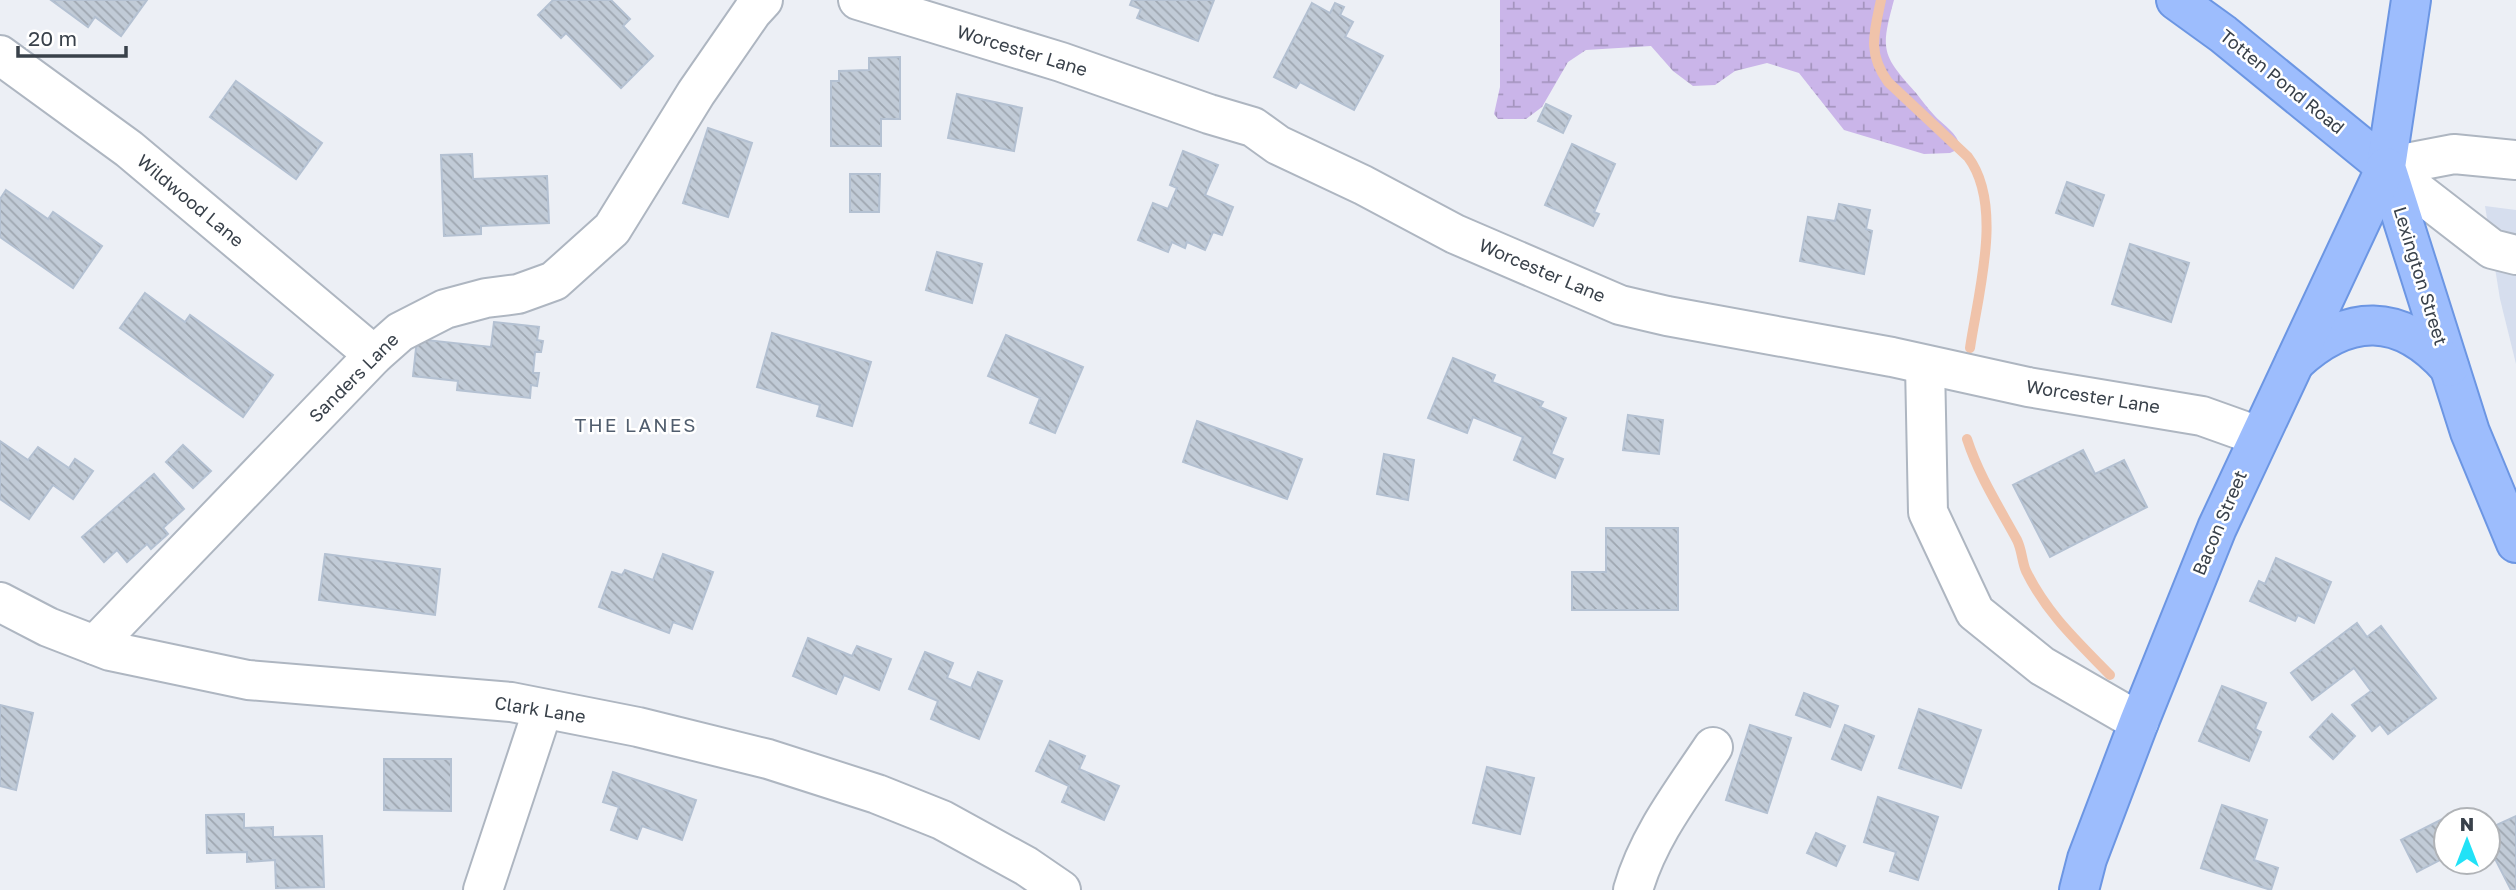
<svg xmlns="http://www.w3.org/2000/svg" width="2516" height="890" font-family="'Golos Text',sans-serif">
<defs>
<pattern id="wetland-marsh" width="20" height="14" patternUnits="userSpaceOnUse" patternTransform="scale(1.75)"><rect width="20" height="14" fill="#cab5e9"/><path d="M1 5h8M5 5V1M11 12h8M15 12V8" fill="none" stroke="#a595bf"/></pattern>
<pattern id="building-back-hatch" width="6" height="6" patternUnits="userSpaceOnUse" patternTransform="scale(1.75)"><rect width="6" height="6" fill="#c1cbd7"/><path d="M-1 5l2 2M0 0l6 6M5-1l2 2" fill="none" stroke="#9ea6b0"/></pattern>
</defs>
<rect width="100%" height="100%" fill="#eceff5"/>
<polygon fill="#d6deee" points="2485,206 2516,210 2516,364 2500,299"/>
<path fill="url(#wetland-marsh)" d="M1500,0H1894C1880,51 1882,55 1916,93C1922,100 1927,108 1934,115C1945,127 1956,131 1961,148L1950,153L1924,154L1844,130L1799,73L1767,63L1735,71L1715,85L1693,86L1673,71L1651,46L1586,50L1568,62L1542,107L1526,119H1498L1494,114L1500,87Z"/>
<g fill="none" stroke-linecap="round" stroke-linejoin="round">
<g stroke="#f0c3aa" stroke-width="10">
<path d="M1881,0C1874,33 1867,53 1888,82L1968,157C2004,205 1978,293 1970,348"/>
<path d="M1967,439C1979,476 1999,507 2017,540C2022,550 2022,562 2026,571C2047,614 2078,642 2110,675"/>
</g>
</g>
<g fill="url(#building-back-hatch)" stroke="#b4c1d2" stroke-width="2">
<polygon points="51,0 147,0 121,36 95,17 88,27"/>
<polygon points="553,0 611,0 630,19 623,26 653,56 621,88 566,33 561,38 538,15"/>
<polygon points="1132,0 1214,0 1198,41 1137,18 1141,9 1130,5"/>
<polygon points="1312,3 1330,13 1335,3 1344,7 1340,15 1353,22 1345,37 1383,56 1354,110 1300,82 1296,88 1274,77"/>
<polygon points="900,57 900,119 881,119 881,146 831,146 831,81 839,81 839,71 869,70 869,58"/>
<polygon points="236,81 322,143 296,179 210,117"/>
<polygon points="957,94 1022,108 1014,151 948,138"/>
<polygon points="1546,104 1571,116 1563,133 1538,121"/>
<polygon points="708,128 752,143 728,217 683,203"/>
<polygon points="1572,144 1615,164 1594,212 1599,214 1593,226 1545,205"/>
<polygon points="1183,151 1218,165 1205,195 1233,207 1222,235 1213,232 1205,250 1187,242 1185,248 1172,242 1168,252 1138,240 1153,203 1168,209 1177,188 1170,185"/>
<polygon points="472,154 473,179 547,176 549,223 481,226 481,234 444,236 441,155"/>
<polygon points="850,174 880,174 879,212 850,212"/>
<polygon points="2067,182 2104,195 2093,226 2056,213"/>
<polygon points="6,190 48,219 53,212 102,246 73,288 0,237 0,199"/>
<polygon points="1839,204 1870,210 1866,229 1872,231 1864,274 1800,261 1808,217 1835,221"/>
<polygon points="2130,244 2189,263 2171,322 2112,304"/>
<polygon points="937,252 982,264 972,303 926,290"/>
<polygon points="145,293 185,322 190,315 273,375 243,417 120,328"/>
<polygon points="494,322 539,327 537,340 543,341 541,352 535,352 533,373 539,373 537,386 531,385 530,398 457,390 458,381 413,376 417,339 491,347"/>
<polygon points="772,333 871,362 852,426 817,416 820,405 757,387"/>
<polygon points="1006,335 1083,367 1055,433 1030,423 1040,398 988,376"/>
<polygon points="1453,358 1495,375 1492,382 1543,402 1540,407 1566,418 1551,454 1563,459 1555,478 1514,460 1523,437 1473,417 1467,433 1428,418"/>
<polygon points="1628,415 1663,420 1659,454 1623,450"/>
<polygon points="1197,421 1302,459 1287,499 1183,462"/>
<polygon points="0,441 28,460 38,447 69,468 75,459 93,471 73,499 53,485 29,519 0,499"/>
<polygon points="183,445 211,471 193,488 166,462"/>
<polygon points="2083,450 2095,474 2124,460 2147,507 2050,557 2013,485"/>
<polygon points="1384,454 1414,460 1408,500 1377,494"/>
<polygon points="154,474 184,509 163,528 168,534 151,549 147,544 127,562 117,550 104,562 82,537"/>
<polygon points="1606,528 1678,528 1678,610 1572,610 1572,572 1606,572"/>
<polygon points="325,554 440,569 435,615 319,600"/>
<polygon points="663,554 713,572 692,629 673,622 669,633 599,607 612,572 622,575 625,570 653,580"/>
<polygon points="2276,558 2331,582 2314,623 2298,615 2295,621 2250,601 2259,581 2265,584"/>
<polygon points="2357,623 2367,637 2381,626 2436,698 2388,734 2380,724 2372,731 2352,705 2371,691 2354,668 2312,700 2291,673"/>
<polygon points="808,638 852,656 857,646 891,659 879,690 844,675 836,694 793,676"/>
<polygon points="925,652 953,663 947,678 971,688 978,672 1002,681 979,739 931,719 938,701 909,689"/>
<polygon points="2222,686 2266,703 2255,729 2261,732 2249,761 2199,741"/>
<polygon points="1804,693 1838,706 1830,727 1796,715"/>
<polygon points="0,705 33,713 16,790 0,786"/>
<polygon points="1919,709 1981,730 1961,788 1899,768"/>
<polygon points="2332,714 2355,736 2333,759 2310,737"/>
<polygon points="1750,725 1791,738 1767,813 1726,800"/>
<polygon points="1845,725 1874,736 1861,770 1832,759"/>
<polygon points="1050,741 1085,756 1079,769 1119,786 1104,820 1062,802 1069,786 1036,771"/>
<polygon points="384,759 451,759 451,811 384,810"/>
<polygon points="1487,767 1534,778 1520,834 1473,823"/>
<polygon points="613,772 696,800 682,840 642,826 637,839 611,830 619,807 603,802"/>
<polygon points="1878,797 1938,817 1918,880 1890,871 1896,852 1864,842"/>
<polygon points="2222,805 2267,820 2254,860 2278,868 2271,890 2201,868"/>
<polygon points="2460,810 2466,820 2446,820 2446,857 2417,872 2401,840"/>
<polygon points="244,814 244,828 273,827 273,837 322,836 324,887 276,888 275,860 247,862 247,852 207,853 206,815"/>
<polygon points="2516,816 2516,890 2511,890 2488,845 2488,829"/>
<polygon points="1816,833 1845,846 1836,866 1807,853"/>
</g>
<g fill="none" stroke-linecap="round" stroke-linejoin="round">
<defs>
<g id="minor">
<polyline points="858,0 1061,62 1209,114 1253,127 1278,145 1363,185 1455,234 1620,305 1667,316 1892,357 2028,387 2202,416 2258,436"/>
<polyline points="0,55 129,149 374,355"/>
<polyline points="2386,167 2492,249 2516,255"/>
<polyline points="2386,167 2454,154 2516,160"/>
<polyline points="1925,365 1928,512 1975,612 2042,666 2139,722"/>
<polyline points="0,602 48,627 110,651 248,680 511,702 638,727 768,759 877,794 942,820 1026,866 1061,890"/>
<polyline points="95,645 374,355 400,332 445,309 486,298 518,294 554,281 612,229 696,93 752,12 763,0"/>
<polyline points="483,890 543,709"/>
<path d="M1633,890C1648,837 1683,792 1713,747"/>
</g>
<g id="major">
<polyline points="2176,0 2223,34 2386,167"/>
<polyline points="2411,0 2386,167 2470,432 2516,543"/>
<path d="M2295,362C2348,313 2400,312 2449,367"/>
<polyline points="2079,890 2087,859 2139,722 2217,528 2386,167"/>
</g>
</defs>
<use href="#minor" stroke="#aeb6c1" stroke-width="42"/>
<use href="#major" stroke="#6c96e3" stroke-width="42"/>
<use href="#minor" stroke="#fff" stroke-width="38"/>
<use href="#major" stroke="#9dbdfd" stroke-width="38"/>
</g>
<g text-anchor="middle" stroke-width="5" stroke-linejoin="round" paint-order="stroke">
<g font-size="18" fill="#39414a" stroke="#fff">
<text transform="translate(1022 51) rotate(17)" y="6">Worcester Lane</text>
<text transform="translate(2282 82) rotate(39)" y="6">Totten Pond Road</text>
<text transform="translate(190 201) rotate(40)" y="6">Wildwood Lane</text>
<text transform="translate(1542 271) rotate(23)" y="6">Worcester Lane</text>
<text transform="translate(2420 276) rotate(73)" y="6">Lexington Street</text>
<text transform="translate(354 378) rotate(-45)" y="6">Sanders Lane</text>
<text transform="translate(2093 397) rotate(9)" y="6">Worcester Lane</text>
<text transform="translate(2220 523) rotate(-67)" y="6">Bacon Street</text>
<text transform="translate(540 710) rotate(9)" y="6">Clark Lane</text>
</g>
<g font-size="19" letter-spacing="2" fill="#505d6d" stroke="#fff">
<text x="636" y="432">THE LANES</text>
</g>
</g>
<g transform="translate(2467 841)"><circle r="33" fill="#ffffff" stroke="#b0b3b7" stroke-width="2"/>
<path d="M0-5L12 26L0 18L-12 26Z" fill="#21e2f7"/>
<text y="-10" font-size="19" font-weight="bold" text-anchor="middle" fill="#39414a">N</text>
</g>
<path d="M18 46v10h108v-10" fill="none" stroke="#39414a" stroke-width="3.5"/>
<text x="28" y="46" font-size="21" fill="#39414a" stroke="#ffffff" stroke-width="5" paint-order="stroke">20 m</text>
</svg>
